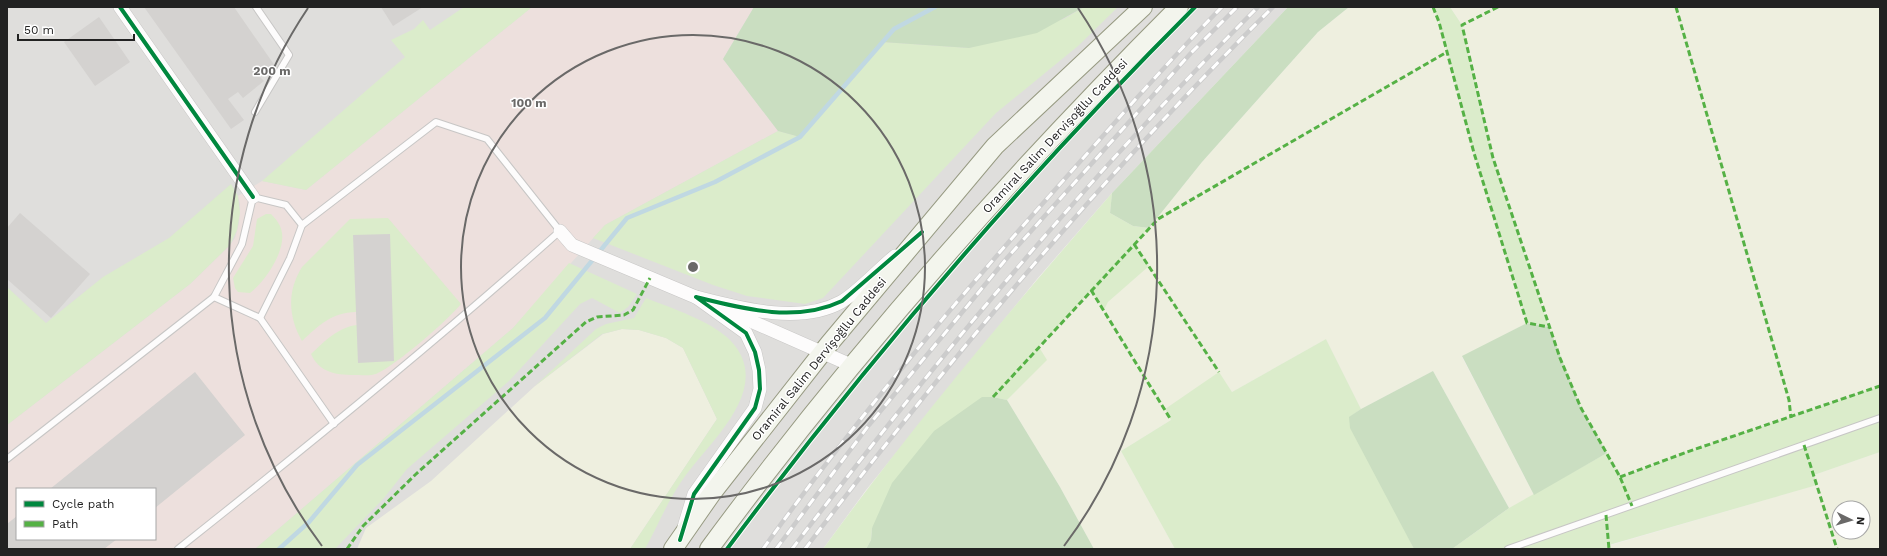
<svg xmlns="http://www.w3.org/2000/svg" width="1887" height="556" font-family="'Work Sans',sans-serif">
<rect width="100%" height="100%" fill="#f0eeeb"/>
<path fill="#dfdedc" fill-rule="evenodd" d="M7,7H1288L1112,193L1037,279L866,490L823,549H7ZM17,489H155V539H17Z"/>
<path fill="#ede0dd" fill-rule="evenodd" d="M532,7H754L723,59L778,131L605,225L513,328L255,549H7V425L190,284L230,245L235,238L239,223L240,204L238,196L262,181L306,190ZM17,489H155V539H17Z"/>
<g fill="#eeefdf" fill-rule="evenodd">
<polygon points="1349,7 1433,7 1439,22 1474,153 1527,323 1462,357 1534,495 1509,508 1433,371 1361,409 1326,339 1232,392 1219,373 1165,409 1171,420 1121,451 1175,549 1094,549 1060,487 1007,400 1046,360 1039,347 1091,290 1104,310 1108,302 1148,266 1134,244 1149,228 1202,162 1318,32"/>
<polygon points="1450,7 1880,7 1880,386 1687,452 1620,477 1581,408 1560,358 1493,158 1462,25"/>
<polygon points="622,329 639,330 666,338 683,348 717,419 630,549 357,549 366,528 431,481 535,386 603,334"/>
<path d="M1880,452V549H1609L1608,546L1816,485L1814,475ZM1839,508H1863V532H1839Z"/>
</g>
<g fill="#dbeccb">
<polygon points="464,7 532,7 306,190 262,181 405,57 391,40 414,29 423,20 430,30"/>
<polygon points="1084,7 1118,7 1078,46 996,113 823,298 805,304 747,296 713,285 593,238 605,225 778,131 800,137 882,42 969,48 1064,19"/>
<polygon points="1433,7 1450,7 1462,25 1493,158 1549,327 1527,323 1474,153 1439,22"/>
<polygon points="231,184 238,196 240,213 237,230 230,245 190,284 7,425 7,287 46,323 103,277 169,238"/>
<path d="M1112,193L1110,213L1133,226L1149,228L1134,244L1149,266L1108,302L1104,310L1091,291L1039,347L1047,360L1007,400L993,397L872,528L871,540L866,549H823C913,425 1012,308 1112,193Z"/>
<path d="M266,214H271C276,219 281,225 282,233C285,252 265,282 250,293L238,292L235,288L233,278L253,246L257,219Z"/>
<path d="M388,218L461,304C447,321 395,366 376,374C370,376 363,375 358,375C338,375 320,374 311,354C324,342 338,327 357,325L356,312C332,312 318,326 302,341C288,317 287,291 302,267L350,219Z"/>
<polygon points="569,263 637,294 628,307 620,313 592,298 580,304 509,381 407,469 384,498 335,549 255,549 513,328"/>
<path d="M646,298C671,308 711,321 730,340C777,389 706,444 681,482C667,503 657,527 645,549H630L717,419L683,348L666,338L639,330L622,329L602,334L535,386L596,329L606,324L634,318Z"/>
<polygon points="1326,339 1361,409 1350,417 1414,549 1175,549 1121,451 1171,420 1165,409 1219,372 1232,392"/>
<polygon points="1880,386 1880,452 1814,475 1817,485 1609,545 1609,549 1452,549 1509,508 1607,453 1621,477 1687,452"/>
</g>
<g fill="#cadec1">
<polygon points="754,7 1084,7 1037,33 969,48 882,42 800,137 778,131 723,59"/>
<polygon points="1288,7 1349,7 1318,32 1202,162 1149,228 1133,226 1110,213 1112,193"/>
<polygon points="1527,323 1549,327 1581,408 1607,453 1534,495 1462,356"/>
<polygon points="1433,371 1509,508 1452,549 1414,549 1350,428 1349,417 1361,409"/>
<polygon points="982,397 993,397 1007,400 1060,487 1094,549 866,549 871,540 872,528 892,483 934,431"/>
</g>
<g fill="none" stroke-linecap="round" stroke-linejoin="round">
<polyline stroke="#c0d8e2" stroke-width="4.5" points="279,549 309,522 357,465 545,318 627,218 715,182 800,137 894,29 935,7"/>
</g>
<g fill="#d4d2d0">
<polygon points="144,7 234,7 275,66 260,77 264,81 243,98 238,92 228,99 244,120 231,129"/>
<polygon points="381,7 423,7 393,26"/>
<polygon points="99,17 130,62 95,86 64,42"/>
<polygon points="20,213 90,274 51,318 7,279 7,228"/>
<polygon points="390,234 394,361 358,363 353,235"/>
<polygon points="195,372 245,435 155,508 155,489 50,489"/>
<polygon points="17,516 17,539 117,539 104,549 7,549 7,524"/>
</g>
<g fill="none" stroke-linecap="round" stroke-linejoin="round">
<defs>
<g id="service">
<polyline points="255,112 289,55 256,7"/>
<polyline points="214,297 260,318 290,258 302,225"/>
<polyline points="260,318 334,424"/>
<path d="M7,459L214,297L242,244L253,197L286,205L302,225L436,122L487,139L560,231C436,342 308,446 178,549"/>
<polyline points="1508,549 1880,418"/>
</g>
<g id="minor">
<polyline points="120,7 253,197"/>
<polyline points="560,231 572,245 705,301"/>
<polyline points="728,311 853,366"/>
<path d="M684,527L694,494L755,408L760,389L759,370L755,352L746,333L696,297C740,308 799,325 841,302C856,294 880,268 895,256"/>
</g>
<g id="secondary">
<polyline points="673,549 712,493 829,344 995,146 1143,7"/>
<path d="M709,549C851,356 1010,176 1179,7"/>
</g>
</defs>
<use href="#service" stroke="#c7c6c5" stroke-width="8"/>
<use href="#minor" stroke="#c7c6c5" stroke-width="14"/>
<use href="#secondary" stroke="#979a82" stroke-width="20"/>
<use href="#service" stroke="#fdfcfc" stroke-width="6"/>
<use href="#minor" stroke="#fdfcfc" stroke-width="13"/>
<use href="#secondary" stroke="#f3f5ed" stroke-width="18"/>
<defs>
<g id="rail">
<path d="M763,549C857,417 962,293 1070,173C1120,117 1169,60 1222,7"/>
<polyline points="776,549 869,425 1007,258 1191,53 1237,7"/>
<path d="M792,549C936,359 1089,175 1258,7"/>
<path d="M805,549C949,359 1103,175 1273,7"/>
</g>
</defs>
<use href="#rail" stroke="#ccc" stroke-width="4.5"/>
<use href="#rail" stroke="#fff" stroke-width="3" stroke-dasharray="9" stroke-linecap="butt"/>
<g stroke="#55b145" stroke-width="3" stroke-dasharray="6 3" stroke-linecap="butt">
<polyline points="1433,7 1439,22 1474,153 1527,323 1549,327"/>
<polyline points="1498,7 1462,25 1493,158 1560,358 1581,408 1620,477 1632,506"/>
<polyline points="1676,7 1789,400 1791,418"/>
<polyline points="1134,244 1219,372"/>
<polyline points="1091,290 1171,420"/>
<polyline points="993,397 1158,219 1447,52"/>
<polyline points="1804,445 1837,549"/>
<polyline points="1620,477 1687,452 1880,386"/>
<polyline points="1606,515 1609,549"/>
<polyline points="347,549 363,526 415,475 586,322 597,317 624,315 633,310 650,278"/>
</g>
<defs>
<g id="cycleway">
<polyline points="120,7 253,197"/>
<path d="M680,540L694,494L755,408L760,389L759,370L755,352L746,333L696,297C744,309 796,323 842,301L922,232"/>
<path d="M727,549C870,357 1026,176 1195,7"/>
</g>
</defs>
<use href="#cycleway" stroke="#fff" stroke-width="6"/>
<use href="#cycleway" stroke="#00873e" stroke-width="4"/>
</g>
<g fill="none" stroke="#6a6968" stroke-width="2">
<circle cx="693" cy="267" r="232"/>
<path d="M322 546A464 464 0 0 1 308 8M1078 8A464 464 0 0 1 1064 546"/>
</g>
<g text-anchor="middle" stroke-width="3" stroke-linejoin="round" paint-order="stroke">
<g font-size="12" fill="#222" stroke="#fff">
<text transform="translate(1055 136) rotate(-47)" y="4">Oramiral Salim Dervişoğllu Caddesi</text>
<text transform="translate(819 359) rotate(-51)" y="4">Oramiral Salim Dervişoğllu Caddesi</text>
</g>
</g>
<circle cx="693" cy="267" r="6" fill="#6a6968" stroke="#fff" stroke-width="2"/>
<g font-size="12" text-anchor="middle" font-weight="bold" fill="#6a6968" stroke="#fff" stroke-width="3" stroke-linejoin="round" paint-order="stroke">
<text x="272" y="75">200 m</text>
<text x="529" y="107">100 m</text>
</g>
<rect width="1887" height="556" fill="none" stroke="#222222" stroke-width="16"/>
<rect x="16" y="488" width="140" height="52" fill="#ffffff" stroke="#a7a7a7"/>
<rect x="24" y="501" width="20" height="6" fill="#00873e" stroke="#a7a7a7"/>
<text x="52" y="508" font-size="12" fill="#222222">Cycle path</text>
<rect x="24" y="521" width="20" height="6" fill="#55b145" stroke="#a7a7a7"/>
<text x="52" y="528" font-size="12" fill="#222222">Path</text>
<g transform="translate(1851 520) rotate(95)"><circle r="19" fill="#ffffff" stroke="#a7a7a7"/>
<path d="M0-3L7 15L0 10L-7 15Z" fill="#6a6968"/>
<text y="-6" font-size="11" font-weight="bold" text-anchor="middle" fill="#222222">N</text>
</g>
<path d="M18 34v6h116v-6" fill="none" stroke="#222222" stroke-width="2"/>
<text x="24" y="34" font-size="12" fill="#222222" stroke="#ffffff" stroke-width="3" paint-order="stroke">50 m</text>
</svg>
